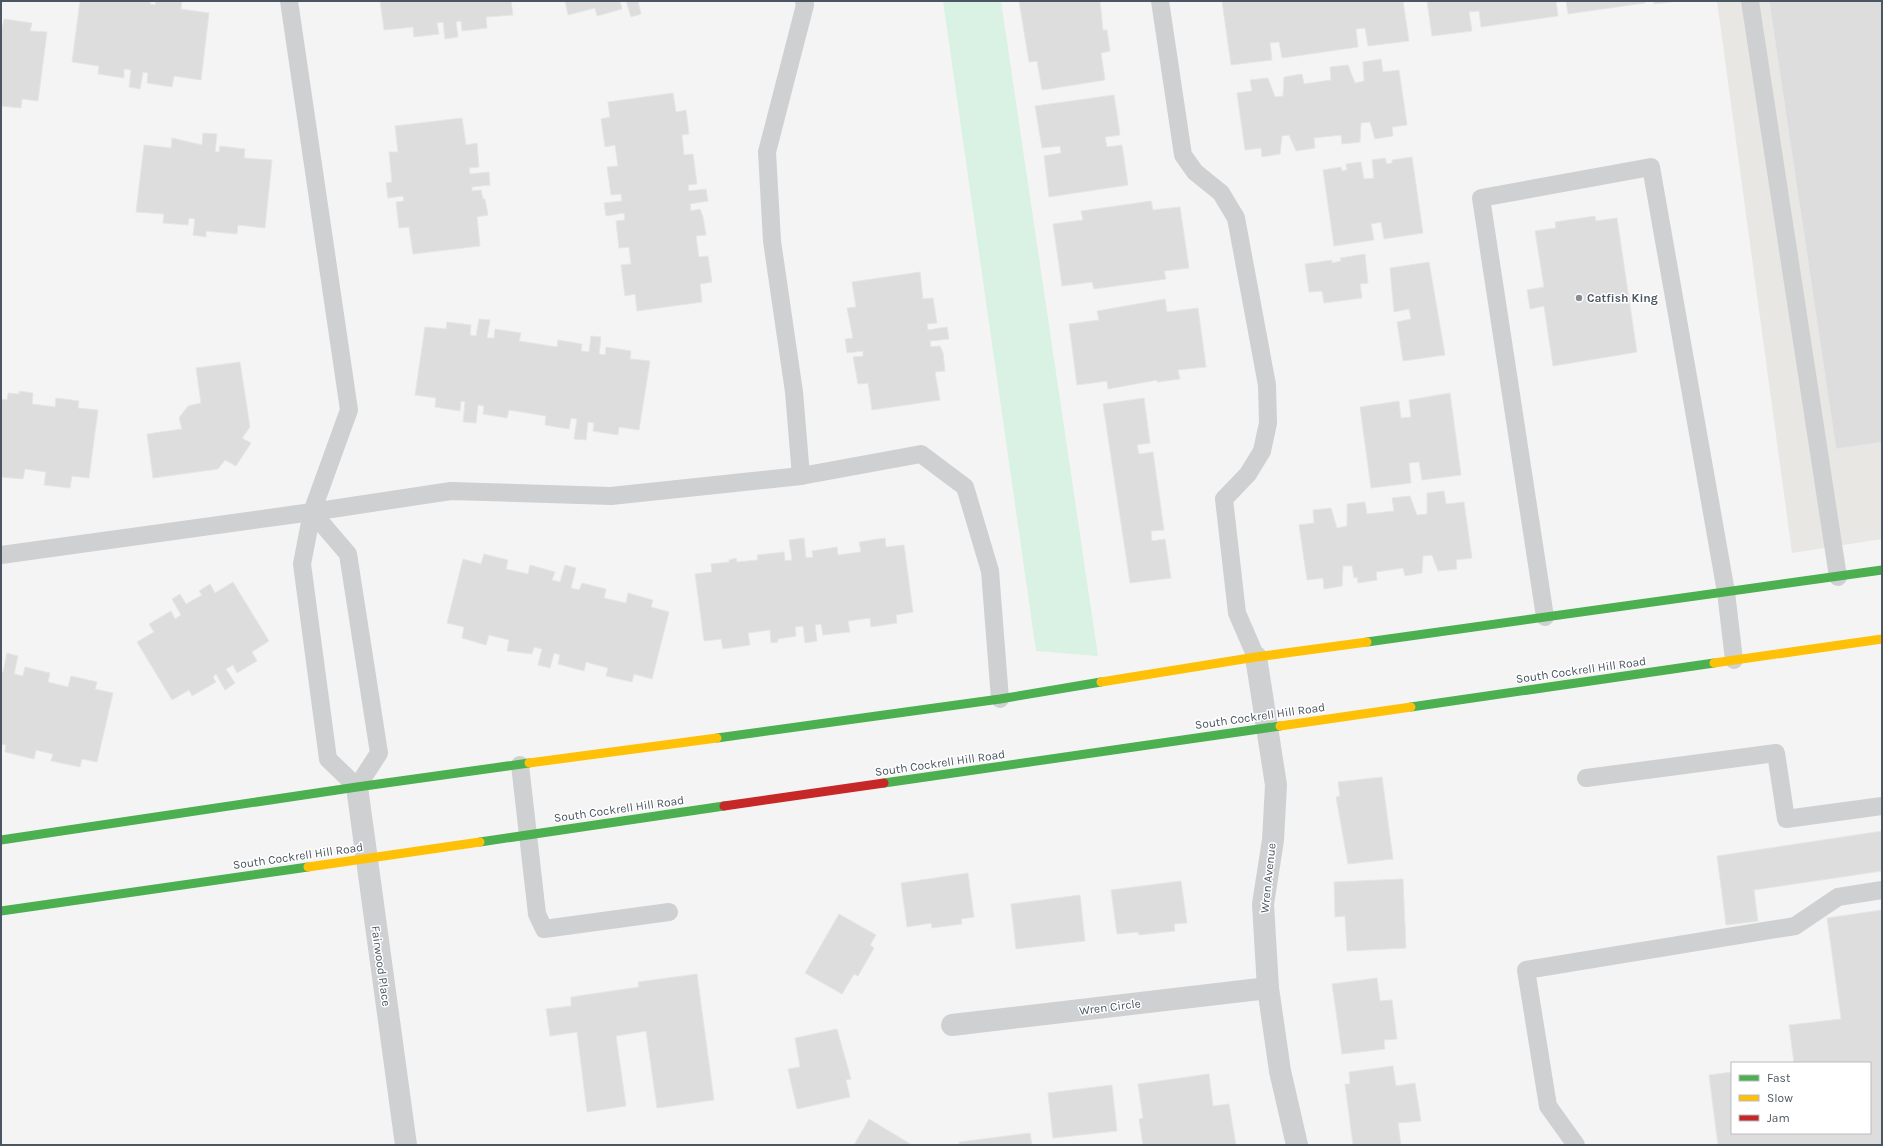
<svg xmlns="http://www.w3.org/2000/svg" width="1883" height="1146" font-family="Karla,sans-serif">
<rect width="100%" height="100%" fill="#f4f4f4"/>
<polygon fill="#e8e7e3" points="1717,1 1882,1 1882,539 1792,553"/>
<polygon fill="#d9f2e3" points="943,1 1001,1 1098,656 1036,651"/>
<g fill="#ddddde" stroke="#e5e6e7">
<polygon points="80,1 151,1 150,4 155,5 156,1 182,1 181,9 209,13 201,80 174,76 172,87 147,83 148,73 143,72 140,89 129,87 131,70 124,69 124,78 98,74 99,66 72,62"/>
<polygon points="380,1 511,1 513,15 486,17 487,28 462,31 461,21 456,22 458,37 445,39 443,22 437,23 439,34 414,37 413,27 384,30"/>
<polygon points="565,1 620,1 622,9 597,16 595,8 568,15"/>
<polygon points="626,1 638,1 641,14 631,17"/>
<polygon points="1019,1 1100,1 1103,30 1107,30 1110,51 1101,53 1105,80 1042,90 1037,61 1029,62"/>
<polygon points="1222,1 1403,1 1409,41 1368,46 1365,28 1356,29 1358,47 1282,58 1279,42 1270,43 1272,60 1231,65"/>
<polygon points="1427,1 1556,1 1558,16 1481,27 1479,11 1469,12 1472,31 1432,36"/>
<polygon points="1566,1 1645,1 1645,3 1568,14"/>
<polygon points="1654,1 1679,1 1654,4"/>
<polygon points="1769,1 1882,1 1882,442 1836,449"/>
<polygon points="4,19 32,23 30,31 47,32 38,101 22,99 21,108 1,106 1,29 2,29"/>
<polygon points="1381,59 1383,72 1399,70 1407,125 1392,127 1393,136 1375,139 1370,122 1361,123 1360,142 1342,144 1341,135 1314,138 1315,148 1296,151 1289,135 1282,136 1280,154 1262,157 1261,148 1245,150 1237,93 1252,91 1250,80 1268,78 1275,97 1283,96 1284,77 1302,74 1304,84 1331,80 1330,67 1348,65 1355,83 1364,81 1363,62"/>
<polygon points="673,93 676,112 686,110 689,134 682,135 684,155 693,154 697,184 688,185 689,191 706,189 708,201 690,204 691,211 700,209 703,217 706,235 696,236 699,257 708,256 712,282 700,284 702,302 637,311 635,294 625,296 621,265 631,264 629,247 619,248 616,221 625,220 624,213 606,216 604,203 622,201 621,194 611,195 607,167 618,166 615,145 605,147 601,119 610,117 608,102"/>
<polygon points="1114,95 1120,135 1105,137 1107,147 1122,145 1128,185 1049,197 1044,156 1061,153 1060,146 1042,148 1035,106"/>
<polygon points="462,118 466,145 477,143 479,167 469,168 470,174 489,172 490,185 472,187 472,191 481,190 483,199 485,199 488,215 477,217 480,246 413,254 409,227 399,228 396,202 404,201 403,196 388,198 386,183 392,182 389,152 398,152 395,126"/>
<polygon points="203,133 217,134 215,152 219,152 220,146 245,149 244,158 272,160 265,228 238,225 237,234 206,231 206,237 193,235 195,219 189,218 188,225 163,223 164,214 136,212 144,145 171,148 172,138 202,145"/>
<polygon points="1412,157 1423,233 1384,239 1381,222 1371,224 1374,240 1334,246 1323,170 1341,167 1342,171 1347,170 1346,164 1361,162 1364,179 1374,178 1372,160 1385,158 1387,164 1392,163 1392,160"/>
<polygon points="1151,201 1153,210 1180,207 1189,268 1164,271 1166,279 1094,289 1092,282 1062,286 1053,224 1083,220 1081,211"/>
<polygon points="1595,216 1596,221 1617,218 1637,352 1553,366 1544,306 1530,309 1527,290 1544,287 1535,231 1556,228 1555,222"/>
<polygon points="1365,254 1368,283 1360,284 1362,298 1324,303 1322,291 1309,292 1305,264 1332,260 1332,263 1341,261 1340,258"/>
<polygon points="1429,262 1445,355 1403,361 1397,322 1411,319 1409,309 1394,312 1390,268"/>
<polygon points="920,272 923,299 933,298 937,323 927,324 928,330 947,327 949,339 930,341 931,347 940,346 943,353 945,371 935,372 940,400 872,410 868,383 858,384 853,357 863,356 863,351 847,353 845,339 853,338 847,308 856,307 852,282"/>
<polygon points="1165,299 1167,312 1198,308 1206,367 1178,370 1180,379 1157,382 1157,380 1108,389 1107,381 1077,385 1069,324 1099,320 1097,311"/>
<polygon points="479,319 490,320 487,338 494,338 495,329 521,333 519,341 557,347 558,340 582,344 581,351 589,352 591,336 601,337 599,354 605,355 606,347 631,351 630,359 650,361 639,430 619,427 618,435 593,431 594,423 588,422 586,440 574,439 577,419 571,418 569,429 545,425 546,416 509,410 507,418 483,414 484,406 478,405 476,423 463,422 465,402 461,401 460,411 435,407 436,398 415,395 425,327 446,329 447,322 471,325 470,335 476,336"/>
<polygon points="240,362 250,427 242,438 251,443 236,466 225,460 218,469 153,478 147,434 182,429 179,418 188,406 201,403 196,368"/>
<polygon points="19,391 33,393 32,404 55,407 56,398 79,401 78,408 98,410 89,478 72,476 70,488 44,485 46,472 25,469 23,479 1,477 1,399 7,400 8,393 19,394"/>
<polygon points="1450,393 1461,475 1422,480 1419,462 1409,463 1411,483 1371,488 1360,407 1399,401 1401,418 1411,417 1409,400"/>
<polygon points="1144,398 1150,443 1137,445 1139,454 1153,452 1164,530 1151,531 1152,541 1165,539 1171,578 1130,583 1103,404"/>
<polygon points="1444,491 1446,504 1464,502 1472,558 1456,560 1457,569 1438,571 1432,555 1423,556 1422,573 1405,576 1403,568 1376,572 1377,580 1358,583 1357,577 1354,578 1352,566 1343,566 1342,586 1324,589 1323,578 1307,580 1299,525 1314,523 1313,510 1331,508 1337,528 1347,526 1347,504 1365,502 1367,514 1394,511 1392,498 1410,496 1417,515 1427,514 1427,493"/>
<polygon points="804,538 806,558 813,557 812,551 837,547 838,555 861,552 859,542 885,538 886,547 904,545 913,612 896,615 897,623 871,627 870,618 848,621 850,632 823,635 821,624 815,625 817,641 805,643 803,626 795,627 796,636 778,639 778,642 771,643 770,630 748,633 750,645 723,649 721,639 704,641 695,574 712,572 711,564 729,562 729,560 736,558 737,562 758,560 757,555 784,552 785,561 792,560 789,540"/>
<polygon points="484,554 508,560 506,569 528,574 530,565 555,572 552,580 560,582 565,565 576,568 571,588 579,590 582,583 606,589 604,598 626,603 628,593 653,600 651,607 669,612 652,679 634,674 632,682 606,676 608,668 586,662 584,671 558,664 560,655 554,653 550,668 538,665 542,649 534,647 532,654 507,651 509,640 489,635 486,645 462,638 464,627 447,623 463,559 481,564"/>
<polygon points="233,582 269,641 252,652 257,661 237,673 233,665 226,669 235,683 225,690 216,674 213,677 216,682 192,696 189,690 172,700 137,642 154,632 149,624 171,611 175,619 181,615 172,599 180,594 186,604 202,595 199,591 210,584 215,593"/>
<polygon points="7,653 18,656 14,674 23,676 25,667 50,673 48,682 68,687 71,676 97,682 95,689 113,693 97,762 82,759 80,767 51,761 53,754 36,750 34,759 5,752 6,745 1,744 1,671 3,672"/>
<polygon points="1382,777 1393,859 1348,864 1336,797 1340,796 1338,782"/>
<polygon points="1882,831 1882,871 1754,890 1758,921 1726,925 1717,856"/>
<polygon points="968,873 974,917 961,919 962,924 932,928 931,923 907,927 901,883"/>
<polygon points="1403,879 1406,948 1347,951 1345,916 1335,917 1334,882"/>
<polygon points="1181,881 1187,923 1174,924 1175,931 1139,935 1138,932 1117,934 1111,890"/>
<polygon points="1080,895 1085,941 1016,949 1011,904"/>
<polygon points="1882,910 1882,1145 1718,1145 1709,1075 1732,1072 1732,1133 1870,1133 1870,1063 1794,1063 1789,1025 1841,1019 1827,918"/>
<polygon points="839,914 876,935 870,945 874,948 858,976 854,974 842,994 805,973"/>
<polygon points="697,974 714,1100 657,1108 646,1031 616,1036 626,1106 587,1112 577,1032 550,1036 546,1009 571,1006 571,997 639,987 638,982"/>
<polygon points="1377,978 1380,1001 1392,1000 1397,1039 1384,1040 1385,1049 1342,1054 1332,984"/>
<polygon points="837,1029 851,1079 846,1080 850,1097 797,1109 788,1069 800,1067 795,1038"/>
<polygon points="1393,1066 1396,1086 1415,1083 1421,1121 1398,1123 1401,1145 1353,1145 1345,1084 1350,1084 1349,1072"/>
<polygon points="1209,1074 1213,1106 1229,1104 1236,1145 1143,1145 1139,1119 1143,1118 1138,1084"/>
<polygon points="1112,1085 1117,1131 1053,1138 1048,1093"/>
<polygon points="869,1119 912,1145 854,1145"/>
<polygon points="1030,1133 1032,1145 959,1145 959,1142"/>
</g>
<g fill="none" stroke-linecap="round" stroke-linejoin="round">
<g stroke="#ced0d2" stroke-width="18">
<polyline points="289,1 349,410 312,512 302,564 328,759 357,787 379,753 348,554 312,512"/>
<polyline points="804,1 805,5 767,152 772,241 794,392 801,476 921,454 965,487 990,571 1000,699"/>
<polyline points="1160,1 1183,155 1195,172 1221,193 1236,218 1267,385 1268,423 1262,451 1248,474 1224,499 1237,613 1256,657"/>
<polyline points="1750,1 1838,577"/>
<polyline points="1,555 312,512 451,491 611,496 801,476"/>
<polyline points="1545,617 1481,198 1651,167 1726,592 1734,660"/>
<polyline points="520,765 537,914 544,929 669,912"/>
<polyline points="1586,778 1776,753 1786,819 1882,806"/>
<polyline points="1576,1145 1548,1106 1526,970 1795,926 1838,897 1882,890"/>
</g>
<g stroke="#ced0d2" stroke-width="22">
<polyline points="1256,657 1276,785 1273,840 1263,904 1268,988 1280,1071 1297,1145"/>
<polyline points="357,787 406,1145"/>
<polyline points="952,1025 1268,988"/>
</g>
<g stroke="#4caf50" stroke-width="9">
<polyline points="1367,642 1882,570"/>
<polyline points="1411,707 1714,663"/>
<polyline points="717,738 1000,699 1101,682"/>
<polyline points="884,783 1280,726"/>
<polyline points="1,840 357,787 529,763"/>
<polyline points="480,842 724,806"/>
<polyline points="1,911 308,867"/>
</g>
<g stroke="#ffc107" stroke-width="9">
<polyline points="1714,663 1882,639"/>
<polyline points="1101,682 1256,657 1367,642"/>
<polyline points="1280,726 1411,707"/>
<polyline points="529,763 717,738"/>
<polyline points="308,867 480,842"/>
</g>
<polyline stroke="#c62828" stroke-width="9" points="724,806 884,783"/>
</g>
<circle fill="#868d94" stroke="#fff" stroke-width="1.5" cx="1579" cy="298" r="4"/>
<g text-anchor="middle" stroke-width="3" stroke-linejoin="round" paint-order="stroke">
<g font-size="12" font-weight="bold" fill="#4a5661" stroke="#fff" text-anchor="start">
<text x="1587" y="302">Catfish King</text>
</g>
<g font-size="12" fill="#4a5661" stroke="#fff">
<text transform="translate(1581 670) rotate(-8)" y="4">South Cockrell Hill Road</text>
<text transform="translate(1260 716) rotate(-8)" y="4">South Cockrell Hill Road</text>
<text transform="translate(940 763) rotate(-8)" y="4">South Cockrell Hill Road</text>
<text transform="translate(619 809) rotate(-8)" y="4">South Cockrell Hill Road</text>
<text transform="translate(298 856) rotate(-8)" y="4">South Cockrell Hill Road</text>
<text transform="translate(1268 878) rotate(-84)" y="4">Wren Avenue</text>
<text transform="translate(381 966) rotate(82)" y="4">Fairwood Place</text>
<text transform="translate(1110 1007) rotate(-7)" y="4">Wren Circle</text>
</g>
</g>
<rect width="1883" height="1146" fill="none" stroke="#4a5661" stroke-width="4"/>
<rect x="1731" y="1062" width="140" height="72" fill="#ffffff" stroke="#b7bbc0"/>
<rect x="1739" y="1075" width="20" height="6" fill="#4caf50" stroke="#b7bbc0"/>
<text x="1767" y="1082" font-size="12" fill="#4a5661">Fast</text>
<rect x="1739" y="1095" width="20" height="6" fill="#ffc107" stroke="#b7bbc0"/>
<text x="1767" y="1102" font-size="12" fill="#4a5661">Slow</text>
<rect x="1739" y="1115" width="20" height="6" fill="#c62828" stroke="#b7bbc0"/>
<text x="1767" y="1122" font-size="12" fill="#4a5661">Jam</text>
</svg>
